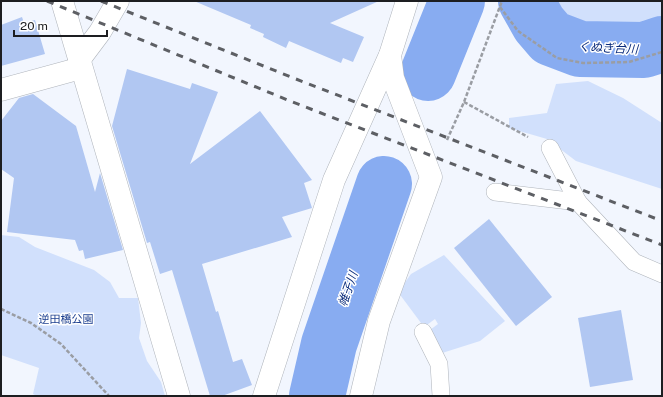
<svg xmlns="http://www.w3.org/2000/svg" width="663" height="397" font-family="'Public Sans','Noto Sans JP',sans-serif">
<rect width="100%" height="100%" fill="#f2f6fe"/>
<g fill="#d1e0fc">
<path d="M509,1H662V56C626,56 586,60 551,48C536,43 513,17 509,1Z"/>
<polygon points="588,81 623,98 662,123 662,189 576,161 547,139 509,128 509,118 547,113 556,84"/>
<polygon points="1,235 19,237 35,247 94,270 110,282 119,298 138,298 141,323 139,338 147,361 161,382 165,396 37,396 33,394 39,368 1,355"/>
<polygon points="444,255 505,321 480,341 439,354 430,330 438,324 435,319 424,327 398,292 411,274"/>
</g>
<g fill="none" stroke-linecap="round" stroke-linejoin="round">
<g stroke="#88acf1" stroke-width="56">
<polyline points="526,1 539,24 551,38 580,49 644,50 662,44"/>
<polyline points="428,73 457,1"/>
<polyline points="317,396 329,344 384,184"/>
</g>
</g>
<g fill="#b1c7f2">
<polygon points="194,1 379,1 330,23 364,37 353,62 343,58 341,63 289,41 286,48 263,37 264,34 250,28 251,25"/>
<polygon points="22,17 24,23 35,20 45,54 1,66 1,25"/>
<polygon points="127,69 190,89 192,83 218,92 190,164 260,111 312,180 304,183 312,208 282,217 292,237 202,264 216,312 218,311 233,362 242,359 252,385 222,396 210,396 172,270 160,274 150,242 147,243 112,126"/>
<polygon points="33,94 76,126 95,192 100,173 123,250 85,259 83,250 79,251 75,240 7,232 14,178 1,169 1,121 19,98"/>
<polygon points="489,219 552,297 516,326 454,248"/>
<polygon points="621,310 633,380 590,387 578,318"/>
</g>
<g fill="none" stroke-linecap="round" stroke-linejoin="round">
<defs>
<g id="lane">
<polyline points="550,148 578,202"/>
<polyline points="495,192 578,202 634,262 662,274"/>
<polyline points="423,332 439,364 441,396"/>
</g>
<g id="street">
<polyline points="62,1 179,396"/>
<polyline points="79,60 100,32 118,1"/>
<polyline points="1,90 81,68"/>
<polyline points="264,396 334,180 390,55 407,1"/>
<polyline points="361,396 379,321 431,177 393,78 390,55"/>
</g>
</defs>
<use href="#lane" stroke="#afb4bb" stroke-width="18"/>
<use href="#street" stroke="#afb4bb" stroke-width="23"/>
<g stroke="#9a9da3" stroke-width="2.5" stroke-dasharray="4 2" stroke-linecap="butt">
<polyline points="500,7 518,31 557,58 583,63 629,62 662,52"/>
<polyline points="464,102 528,137"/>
<polyline points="447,140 464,102 502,1"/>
<polyline points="1,309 31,323 61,344 109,396"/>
</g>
<use href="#lane" stroke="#fff" stroke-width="17"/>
<use href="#street" stroke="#fff" stroke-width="22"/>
<g stroke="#5d5f64" stroke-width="3" stroke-dasharray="7 7" stroke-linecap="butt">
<polyline points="47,1 290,101 662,245"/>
<polyline points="101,1 296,79 662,221"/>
</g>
</g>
<g text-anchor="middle" stroke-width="3" stroke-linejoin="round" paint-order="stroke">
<g font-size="11" fill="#1c3f8f" stroke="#fff">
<text x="66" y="323">逆田橋公園</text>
</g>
<g font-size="12" font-style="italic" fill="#0d2e7d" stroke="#fff">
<text transform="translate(608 48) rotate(3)" y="4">くぬぎ台川</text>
<text transform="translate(348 289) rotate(-71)" y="4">帷子川</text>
</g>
</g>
<rect width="663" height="397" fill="none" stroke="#1d1e21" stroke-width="4"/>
<path d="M14 30v6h93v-6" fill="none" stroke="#1d1e21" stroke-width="2"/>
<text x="20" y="30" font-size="12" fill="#1d1e21" stroke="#ffffff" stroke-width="3" paint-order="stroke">20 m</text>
</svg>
